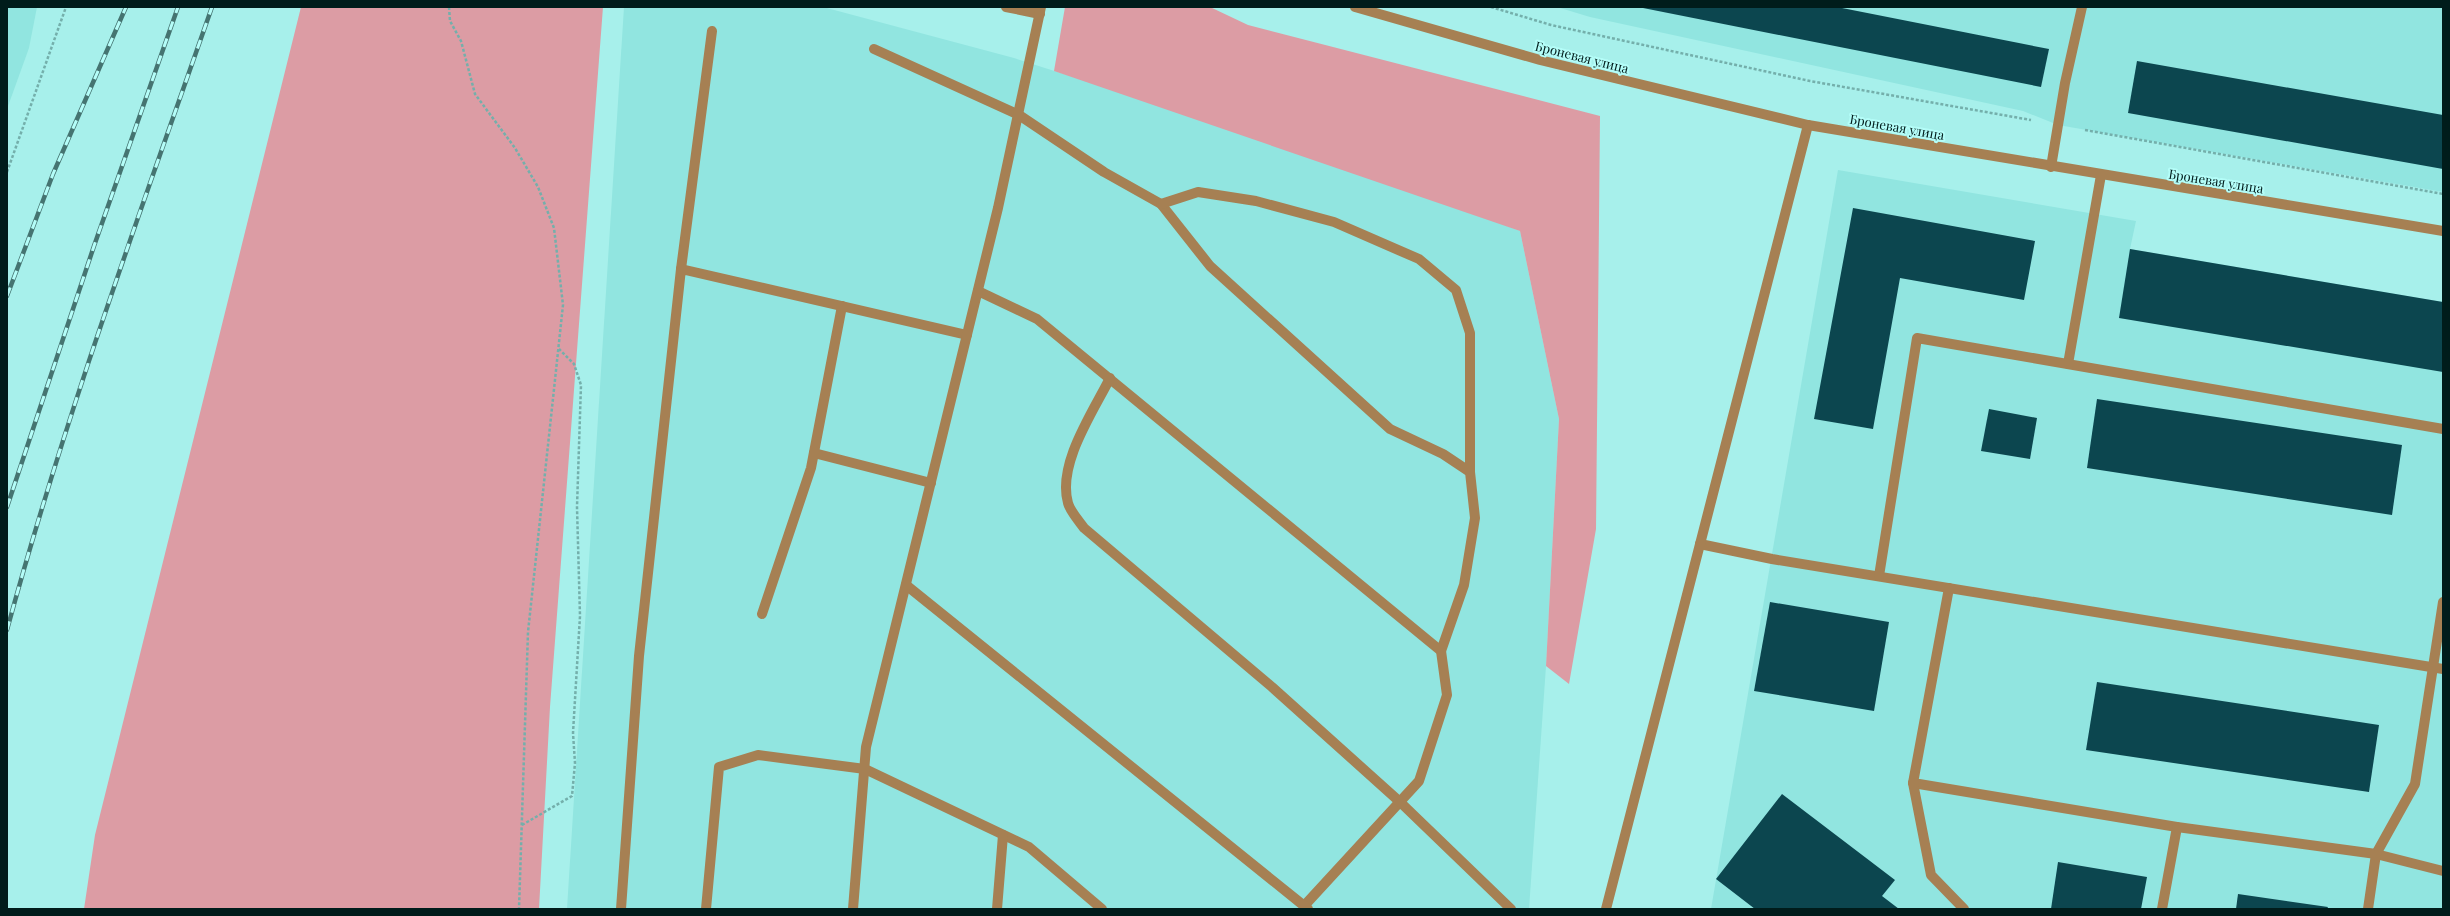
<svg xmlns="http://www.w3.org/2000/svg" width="2450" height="916" font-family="'Playfair Display',serif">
<rect width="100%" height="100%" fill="#a7f0eb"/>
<g fill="#91e5e0">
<polygon points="7,7 37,7 29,48 7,109"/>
<polygon points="624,7 823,7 1014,58 1367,171 1520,231 1559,419 1546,666 1529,909 567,909"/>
<polygon points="1557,7 2443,7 2443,192 2058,125 2023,111 1590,17"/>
<polygon points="1838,170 2136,221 2130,249 2443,302 2443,909 1711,909"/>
</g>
<g fill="#dc9ca4">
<polygon points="301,7 603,7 550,707 539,909 84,909 95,835"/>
<polygon points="1065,7 1210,7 1248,25 1600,116 1596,529 1569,684 1546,666 1559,419 1520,231 1054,71"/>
</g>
<g fill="#0c464f">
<polygon points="1837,7 2049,49 2041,87 1643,8"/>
<polygon points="2137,61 2443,115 2443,169 2128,113"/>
<polygon points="1853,208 2035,241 2024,300 1900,278 1873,429 1814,419"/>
<polygon points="2130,249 2443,302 2443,372 2119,318"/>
<polygon points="2097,399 2402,445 2392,515 2087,468"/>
<polygon points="1989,409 2037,418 2030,459 1981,451"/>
<polygon points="1770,602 1889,622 1874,711 1754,691"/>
<polygon points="2097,682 2379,725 2369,792 2086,750"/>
<polygon points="1782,794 1895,880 1882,896 1899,909 1755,909 1716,879"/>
<polygon points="2058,862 2147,877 2141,909 2051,909"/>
<polygon points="2238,894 2328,907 2327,909 2236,909"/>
</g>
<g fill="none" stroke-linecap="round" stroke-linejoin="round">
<g stroke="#74afab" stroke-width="2.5" stroke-dasharray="3 2" stroke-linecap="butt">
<polyline points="449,7 450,21 461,41 475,94 515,148 538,187 554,228 563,305 528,632 519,909"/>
<polyline points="1491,7 1551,25 1810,81 2031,120"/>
<polyline points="2085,130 2443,194"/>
<polyline points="7,172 66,7"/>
<polyline points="522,825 572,796 575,763 573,733 580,616 577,507 581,385 574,364 559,349"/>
</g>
<g stroke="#a68053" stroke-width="10">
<polyline points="1006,7 1040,14"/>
<polyline points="874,49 1019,115 1104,172 1161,204 1210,266 1390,429 1443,454 1470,472 1475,518 1464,585 1441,651"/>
<polyline points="2051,167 2065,83 2082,7"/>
<polyline points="1161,204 1198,192 1256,201 1334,222 1419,259 1456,290 1470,333 1470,472"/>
<polyline points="681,269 712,31"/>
<polyline points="978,291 1037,319 1441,651 1447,695 1419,781 1304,906"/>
<polyline points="2068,364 2101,175"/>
<path d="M1110,378C1093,412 1057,464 1068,503C1070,511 1079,521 1084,528L1272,687L1400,802L1511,909"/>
<polyline points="814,453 931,483"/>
<polyline points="1700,544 1772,559 2443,669"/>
<polyline points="1879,576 1917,338 2443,429"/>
<polyline points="906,585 1308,909"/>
<polyline points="1949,588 1913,783 2177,827 2162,909"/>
<polyline points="762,614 811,468 842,306"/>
<polyline points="1913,783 1931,875 1964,909"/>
<polyline points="2177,827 2376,854 2443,871"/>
<polyline points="621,909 639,656 681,269 967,335"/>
<polyline points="706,909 719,767 758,755 865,769 1029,847 1102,909"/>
<polyline points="853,909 866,747 998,208 1041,7"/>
<polyline points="997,909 1003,835"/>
<polyline points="2368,909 2376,854 2415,784 2443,602"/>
</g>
<g stroke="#a68053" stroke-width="10">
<polyline points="1355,7 1540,60 1808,125 2443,231"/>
<polyline points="1606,909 1808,125"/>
</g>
<defs>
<g id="rail">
<polyline points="7,296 53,174 126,7"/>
<polyline points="7,507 94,246 178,7"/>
<path d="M7,630C64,419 140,213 212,7"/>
</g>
</defs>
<use href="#rail" stroke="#457471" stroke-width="4.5"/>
<use href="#rail" stroke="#b4fdf8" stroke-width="3" stroke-dasharray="9" stroke-linecap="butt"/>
</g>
<g text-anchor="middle" stroke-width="4" stroke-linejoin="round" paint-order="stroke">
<g font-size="13" fill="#001c1b" stroke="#b4fdf8">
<text transform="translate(1582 57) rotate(14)" y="5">Броневая улица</text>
<text transform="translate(1897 127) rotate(10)" y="5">Броневая улица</text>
<text transform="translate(2216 181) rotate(9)" y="5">Броневая улица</text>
</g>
</g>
<rect width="2450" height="916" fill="none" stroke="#001c1b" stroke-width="16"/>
</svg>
